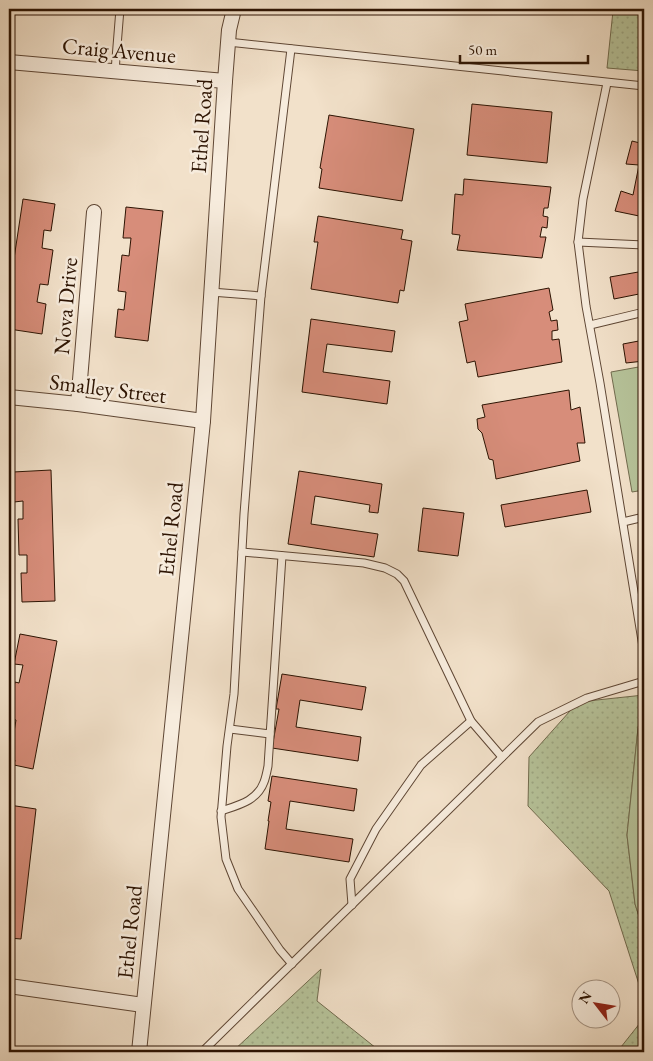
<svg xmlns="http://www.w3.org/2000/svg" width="653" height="1061" font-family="'EB Garamond',serif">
<defs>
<pattern id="grass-dots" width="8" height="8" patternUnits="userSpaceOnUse" patternTransform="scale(1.25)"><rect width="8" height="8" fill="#b6c39a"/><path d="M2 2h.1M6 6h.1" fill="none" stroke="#9da783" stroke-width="1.8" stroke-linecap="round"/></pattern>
</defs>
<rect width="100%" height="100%" fill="#f2e1ca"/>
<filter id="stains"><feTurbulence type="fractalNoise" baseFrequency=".004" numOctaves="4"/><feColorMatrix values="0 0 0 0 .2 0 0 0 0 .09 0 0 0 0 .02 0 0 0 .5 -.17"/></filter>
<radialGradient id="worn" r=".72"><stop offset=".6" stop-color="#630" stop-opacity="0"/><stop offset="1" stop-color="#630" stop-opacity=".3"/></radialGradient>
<g fill="url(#grass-dots)" stroke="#716b4e">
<polygon points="613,11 644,14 644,71 607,68"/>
<polygon points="644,695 638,728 627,835 635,904 644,932 644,1000 609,891 528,806 529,757 578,702"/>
<polygon points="321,969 317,1001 381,1052 232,1052"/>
<polygon points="644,1018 644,1052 617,1052"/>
</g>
<g fill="#b6c39a" stroke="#716b4e">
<polygon points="644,366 644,490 632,492 611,372"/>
<polygon points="644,698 644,932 635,904 627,835 638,728"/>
</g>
<g fill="#d78d7a" stroke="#2c1302">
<polygon points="472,104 552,112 547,163 467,155"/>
<polygon points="329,115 414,129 402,201 319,188 322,169 320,168"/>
<polygon points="632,141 644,144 644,217 615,211 621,191 633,195 639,165 626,164"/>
<polygon points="464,179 551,187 548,208 544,208 543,216 548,217 547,228 542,227 540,237 546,237 542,258 457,250 460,235 452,234 455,194 463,195"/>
<polygon points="23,199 55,204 51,231 44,230 42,248 53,250 48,285 40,284 37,302 46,304 42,334 9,329 9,292"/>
<polygon points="126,207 163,211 148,341 115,337 118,309 124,310 126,292 118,291 122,255 129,256 131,238 123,238"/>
<polygon points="318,216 403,230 401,239 412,241 404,291 400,290 398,303 311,289 318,242 314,242"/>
<polygon points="644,271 644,293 614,299 610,277"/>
<polygon points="549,288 553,310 549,312 551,321 557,320 558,330 552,331 552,340 559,339 562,362 478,377 475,361 467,363 459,322 468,320 465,304"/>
<polygon points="311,319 395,331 392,352 327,344 323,372 390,381 387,404 302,392"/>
<polygon points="644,340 644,361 626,363 623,344"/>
<polygon points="569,390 571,410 580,407 585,443 577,443 580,461 496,479 493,460 489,459 482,433 478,429 477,419 485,417 482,405"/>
<polygon points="51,470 55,601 22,602 21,573 27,573 27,555 19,555 18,519 23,519 23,501 14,502 13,472"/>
<polygon points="299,471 382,484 378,513 369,512 370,505 315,496 311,524 378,534 374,557 288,544"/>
<polygon points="587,490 591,512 505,527 501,505"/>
<polygon points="423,508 464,513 458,556 418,551"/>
<polygon points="20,634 57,641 33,769 14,765 15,760 9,759 9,737 13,738 16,720 9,718 9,712 15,682 19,683 23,665 14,664"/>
<polygon points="282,674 366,687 362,710 300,700 296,727 361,737 358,761 272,748 279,709 276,709"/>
<polygon points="272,776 357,789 354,811 290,801 286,829 353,839 349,862 265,849 269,821 268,821 271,802 268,801"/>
<polygon points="9,805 36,809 21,939 9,938"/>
</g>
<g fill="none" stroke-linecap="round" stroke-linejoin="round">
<defs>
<g id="lane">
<polyline points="228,42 644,86"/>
<polyline points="115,71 120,9"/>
<polyline points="607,83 583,199 578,242 586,306 600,383 644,653"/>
<polyline points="578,242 644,245"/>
<polyline points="211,292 261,296 291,49"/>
<polyline points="261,296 244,514 234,694 227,746 221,817 226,859 238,889 280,950 292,964"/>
<polyline points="590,325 644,312"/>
<polyline points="623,522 644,517"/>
<polyline points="242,552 364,563 385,568 397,574 404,581 471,721"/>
<polyline points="230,729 270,734"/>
<path d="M221,811C239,805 257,801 264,782C266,777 267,771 268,766L282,556"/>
<polyline points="352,905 350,879 376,829 421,765 471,721 502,757"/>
<polyline points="202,1052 538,722 587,698 644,681"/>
</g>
<g id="street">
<polyline points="9,62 225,81"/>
<polyline points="9,397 78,404 203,421"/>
<polyline points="78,404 94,212"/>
<polyline points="9,986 143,1005"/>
<polyline points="139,1052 203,421 225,81 229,30 234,9"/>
</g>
</defs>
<use href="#lane" stroke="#5e4634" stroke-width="9"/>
<use href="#street" stroke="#5e4634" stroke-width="16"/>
<use href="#lane" stroke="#f7ecdd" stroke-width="7"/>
<use href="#street" stroke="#f7ecdd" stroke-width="14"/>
</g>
<g text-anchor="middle" stroke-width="5" stroke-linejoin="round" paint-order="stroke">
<g font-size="22" fill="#2c1302" stroke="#f7ecdd">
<text transform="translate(119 50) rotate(5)" y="8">Craig Avenue</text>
<text transform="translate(201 126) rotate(-86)" y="8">Ethel Road</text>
<text transform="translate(65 306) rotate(-85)" y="8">Nova Drive</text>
<text transform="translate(108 388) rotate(7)" y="8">Smalley Street</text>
<text transform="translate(170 529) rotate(-84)" y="8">Ethel Road</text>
<text transform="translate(129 932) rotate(-84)" y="8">Ethel Road</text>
</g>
</g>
<rect width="653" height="1061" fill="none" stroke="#f2e1ca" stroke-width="30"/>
<rect x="10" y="10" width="633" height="1041" fill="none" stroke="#2c1302" stroke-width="2.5"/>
<rect x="15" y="15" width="623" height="1031" fill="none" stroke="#2c1302"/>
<g transform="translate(596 1004) rotate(301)"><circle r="24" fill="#f7ecdd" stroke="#a69585"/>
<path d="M0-4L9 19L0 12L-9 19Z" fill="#8f2418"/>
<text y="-8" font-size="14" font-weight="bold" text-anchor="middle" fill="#2c1302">N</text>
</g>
<path d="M460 55v8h128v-8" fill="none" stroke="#2c1302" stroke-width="2.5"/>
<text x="468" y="55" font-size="15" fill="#2c1302" stroke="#f7ecdd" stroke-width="4" paint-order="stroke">50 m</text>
<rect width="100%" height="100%" filter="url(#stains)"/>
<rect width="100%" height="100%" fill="url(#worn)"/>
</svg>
